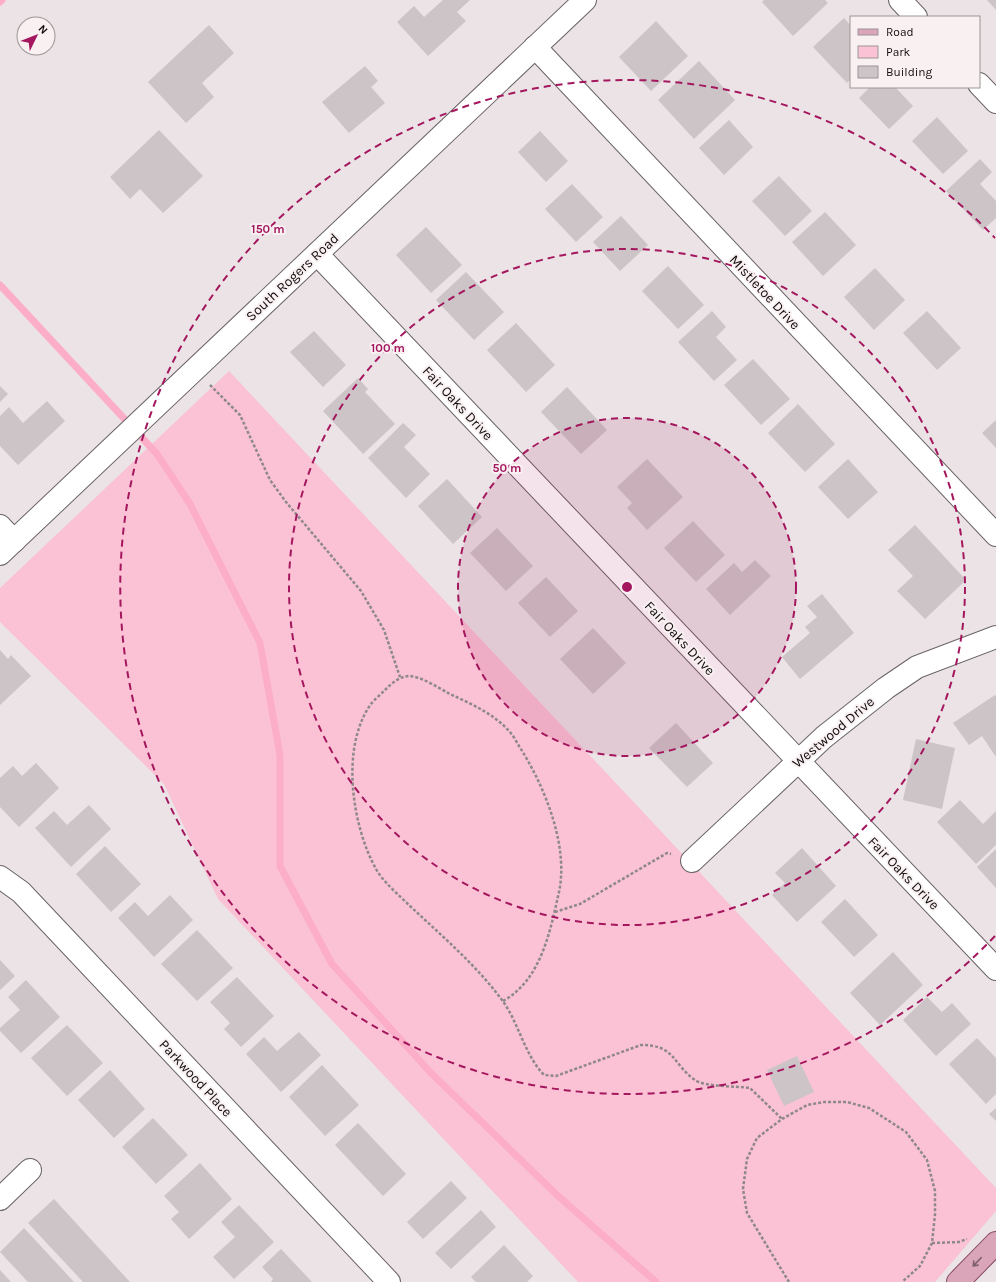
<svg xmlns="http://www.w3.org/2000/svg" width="996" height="1282" font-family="Karla,sans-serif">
<rect width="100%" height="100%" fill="#ebe3e5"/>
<polygon fill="#fac2d4" points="229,371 996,1188 996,1211 935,1282 578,1282 218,899 164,784 0,622 0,588"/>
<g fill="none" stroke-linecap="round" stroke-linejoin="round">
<g stroke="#fcadc8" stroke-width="7">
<polyline points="0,2 2,0"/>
<polyline points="0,285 157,454 190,504 260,643 280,755 280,866 332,964 430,1072 557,1195 656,1282"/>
</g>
</g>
<g fill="#cdc4c7">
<polygon points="443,0 470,0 457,12 466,21 428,56 397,22 414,6 424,17"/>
<polygon points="764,0 825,0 828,3 793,36 762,2"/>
<polygon points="987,0 996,0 996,10"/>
<polygon points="844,18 851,26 851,79 847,83 813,47"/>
<polygon points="656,21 688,56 651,91 619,57"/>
<polygon points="209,25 234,53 202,83 214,97 186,123 148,82"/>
<polygon points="699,61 735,100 694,139 658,100"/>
<polygon points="365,66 378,81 371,87 385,103 349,133 322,102"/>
<polygon points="870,87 895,87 913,106 889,129 859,98"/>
<polygon points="937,117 968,151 943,174 912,141"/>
<polygon points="729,120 753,147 724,175 699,148"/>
<polygon points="159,130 203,176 163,213 140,189 130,199 110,177"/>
<polygon points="540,131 568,161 546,182 518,152"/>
<polygon points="980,159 992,172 980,184 996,201 996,218 983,230 946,191"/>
<polygon points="779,176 812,211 785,236 752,201"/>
<polygon points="572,184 603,217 576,242 545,209"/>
<polygon points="825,212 856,245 823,276 792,242"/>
<polygon points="621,216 648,245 620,271 593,242"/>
<polygon points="426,227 462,265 431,293 396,255"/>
<polygon points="668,266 704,305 678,329 642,291"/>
<polygon points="875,268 905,300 874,330 844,297"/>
<polygon points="466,272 504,312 474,340 436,300"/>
<polygon points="712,311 726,327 716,337 737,360 714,381 678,342"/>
<polygon points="927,311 961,348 937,370 903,333"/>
<polygon points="516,323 555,365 526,392 487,350"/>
<polygon points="314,331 346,365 323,387 290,352"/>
<polygon points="753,359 790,399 761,425 724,385"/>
<polygon points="358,378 368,389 365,392 395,424 363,454 323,411"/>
<polygon points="0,386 8,394 0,402"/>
<polygon points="567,387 607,430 581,454 541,412"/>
<polygon points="47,401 65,421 18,465 0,446 0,416 9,407 23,423"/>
<polygon points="798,404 835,444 805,472 768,433"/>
<polygon points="996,420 996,448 982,433"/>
<polygon points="403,423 416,435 404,447 430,474 406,498 368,458"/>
<polygon points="647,459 683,497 647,530 627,508 632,503 617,487"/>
<polygon points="848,459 878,492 848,519 818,487"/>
<polygon points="447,479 482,517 453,544 418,506"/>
<polygon points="693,521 725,555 696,582 664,548"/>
<polygon points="915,525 966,580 925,619 897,591 913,576 888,550"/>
<polygon points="497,528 533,566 506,591 470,553"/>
<polygon points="755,560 771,576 730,615 706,589 734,563 742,572"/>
<polygon points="546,577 578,611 550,637 518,603"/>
<polygon points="822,594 854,633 800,679 782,657 810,633 805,627 817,617 807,606"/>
<polygon points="593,628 626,663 593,694 560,659"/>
<polygon points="0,650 8,659 11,655 31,676 0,705"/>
<polygon points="995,695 996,696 996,757 982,736 969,745 953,723"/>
<polygon points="676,723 713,763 687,787 649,748"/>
<polygon points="916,739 955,748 942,809 903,800"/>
<polygon points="36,763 59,788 19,827 0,807 0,778 13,766 22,776"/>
<polygon points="960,800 983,824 996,811 996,845 976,864 937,822"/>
<polygon points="89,805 111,829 71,867 35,828 54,811 67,825"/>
<polygon points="105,846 141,884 111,912 76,874"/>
<polygon points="802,848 836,886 797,922 772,895 785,883 775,873"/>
<polygon points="996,849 996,888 977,867"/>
<polygon points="170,895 193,920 154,957 118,918 135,902 148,916"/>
<polygon points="845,899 878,935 854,957 821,922"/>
<polygon points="197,930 233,968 197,1001 161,964"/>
<polygon points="893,952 923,985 880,1025 850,993"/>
<polygon points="0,960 15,976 0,990"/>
<polygon points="237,977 274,1016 241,1047 224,1029 230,1023 210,1002"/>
<polygon points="26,980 60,1017 21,1053 0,1031 0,1028 20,1010 8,997"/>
<polygon points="927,997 942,1012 952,1003 971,1024 936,1056 903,1020"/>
<polygon points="67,1025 103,1063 67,1096 31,1058"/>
<polygon points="299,1032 321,1055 281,1092 246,1054 264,1037 277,1051"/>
<polygon points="977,1038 996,1058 996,1094 986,1104 949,1064"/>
<polygon points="797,1056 814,1092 784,1106 767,1070"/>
<polygon points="322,1065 359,1105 325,1136 289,1097"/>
<polygon points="110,1070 145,1109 114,1138 78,1100"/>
<polygon points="996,1108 996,1121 989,1114"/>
<polygon points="153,1118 188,1155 156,1184 122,1147"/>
<polygon points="358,1123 406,1174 383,1196 335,1145"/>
<polygon points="200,1163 232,1199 189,1239 171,1219 179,1212 164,1196"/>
<polygon points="451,1181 467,1198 423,1239 407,1222"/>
<polygon points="54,1199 130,1282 83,1282 28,1223"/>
<polygon points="239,1205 274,1242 234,1279 213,1257 235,1237 221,1222"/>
<polygon points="481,1210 496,1227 451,1269 435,1253"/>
<polygon points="24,1228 74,1282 28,1282 0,1252"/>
<polygon points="504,1245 533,1276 527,1282 476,1282 471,1277"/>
<polygon points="281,1249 312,1282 271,1282 273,1279 262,1267"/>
<polygon points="0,1270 11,1282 0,1282"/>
</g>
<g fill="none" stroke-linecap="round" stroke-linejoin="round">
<defs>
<g id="minor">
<polyline points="900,0 916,17"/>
<polyline points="535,47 996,535"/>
<polyline points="979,84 996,102"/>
<polyline points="317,254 996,969"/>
<polyline points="0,526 14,541"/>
<polyline points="0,554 585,0"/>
<polyline points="692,861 824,737 886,688 917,667 996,637"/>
<polyline points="0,877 21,892 389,1282"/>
<polyline points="0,1199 30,1170"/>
</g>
<polyline id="major" points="958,1282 996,1243"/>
</defs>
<use href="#minor" stroke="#6a6365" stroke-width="24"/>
<use href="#major" stroke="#83495f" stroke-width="24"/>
<g stroke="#8e8889" stroke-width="2.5" stroke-dasharray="3 2" stroke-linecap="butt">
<polyline points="210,385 240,415 270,480 286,502 361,591 384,630 400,677"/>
<polyline points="555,912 580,904 667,853 671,854"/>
<path d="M503,1001C541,980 550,932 559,892C569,845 544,785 519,746C516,741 513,735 509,731C493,713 469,703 448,693C437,687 422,677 410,676C399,676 391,684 384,691C380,695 374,700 371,704C340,747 352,826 376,869C384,883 399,895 410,906C442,936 476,965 502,1000C519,1023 524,1054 544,1075L556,1076L641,1045C676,1045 672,1064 695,1080C704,1087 737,1086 750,1088L782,1119"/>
<polyline points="932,1243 959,1242 967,1239"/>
<polyline points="789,1282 747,1213 743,1189 747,1159 757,1138 782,1119 807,1105 824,1102 847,1102 869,1108 906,1132 927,1160 935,1191 935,1214 932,1243 920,1266 902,1282"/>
</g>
<use href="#minor" stroke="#fff" stroke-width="22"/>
<use href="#major" stroke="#daa5b9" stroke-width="22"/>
</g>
<defs><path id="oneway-shaft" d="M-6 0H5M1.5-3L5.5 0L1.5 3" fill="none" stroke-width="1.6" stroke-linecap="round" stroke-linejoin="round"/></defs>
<use stroke="#7f616c" href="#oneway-shaft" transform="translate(977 1262) rotate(134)"/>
<circle cx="627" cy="587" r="169" fill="#a4175e" fill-opacity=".12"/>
<g fill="none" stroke="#a4175e" stroke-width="2" stroke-dasharray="7 5">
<circle cx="627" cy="587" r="169"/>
<circle cx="627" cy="587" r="338"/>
<path d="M995 936A507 507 0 1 1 995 238"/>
</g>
<g text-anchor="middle" stroke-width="4" stroke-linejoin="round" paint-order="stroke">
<g font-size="14" fill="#100d0e" stroke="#f9f0f2">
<text transform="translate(292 277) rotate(-43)" y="5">South Rogers Road</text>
<text transform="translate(765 292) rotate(47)" y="5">Mistletoe Drive</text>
<text transform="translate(458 403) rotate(47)" y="5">Fair Oaks Drive</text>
<text transform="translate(680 638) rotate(47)" y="5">Fair Oaks Drive</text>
<text transform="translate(833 732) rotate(-40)" y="5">Westwood Drive</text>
<text transform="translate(904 873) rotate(46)" y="5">Fair Oaks Drive</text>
<text transform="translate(196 1078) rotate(47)" y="5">Parkwood Place</text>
</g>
</g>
<circle cx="627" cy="587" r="6" fill="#a4175e" stroke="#f9f0f2" stroke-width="2"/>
<g font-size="12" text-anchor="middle" font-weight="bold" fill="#a4175e" stroke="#f9f0f2" stroke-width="4" stroke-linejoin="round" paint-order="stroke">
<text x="268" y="233">150 m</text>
<text x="388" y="352">100 m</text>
<text x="507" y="472">50 m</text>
</g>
<rect x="850" y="16" width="130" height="72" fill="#f9f0f2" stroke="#9c9597"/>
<rect x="858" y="29" width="20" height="6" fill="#daa5b9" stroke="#9c9597"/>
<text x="886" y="36" font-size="12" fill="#100d0e">Road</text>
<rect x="858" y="46" width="20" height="12" fill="#fac2d4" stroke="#9c9597"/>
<text x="886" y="56" font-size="12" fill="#100d0e">Park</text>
<rect x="858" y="66" width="20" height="12" fill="#cdc4c7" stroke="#9c9597"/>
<text x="886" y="76" font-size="12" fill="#100d0e">Building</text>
<g transform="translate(36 36) rotate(47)"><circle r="19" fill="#f9f0f2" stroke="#9c9597"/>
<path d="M0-3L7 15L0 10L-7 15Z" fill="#a4175e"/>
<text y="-6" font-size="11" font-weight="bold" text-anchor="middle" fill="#100d0e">N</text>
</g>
</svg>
